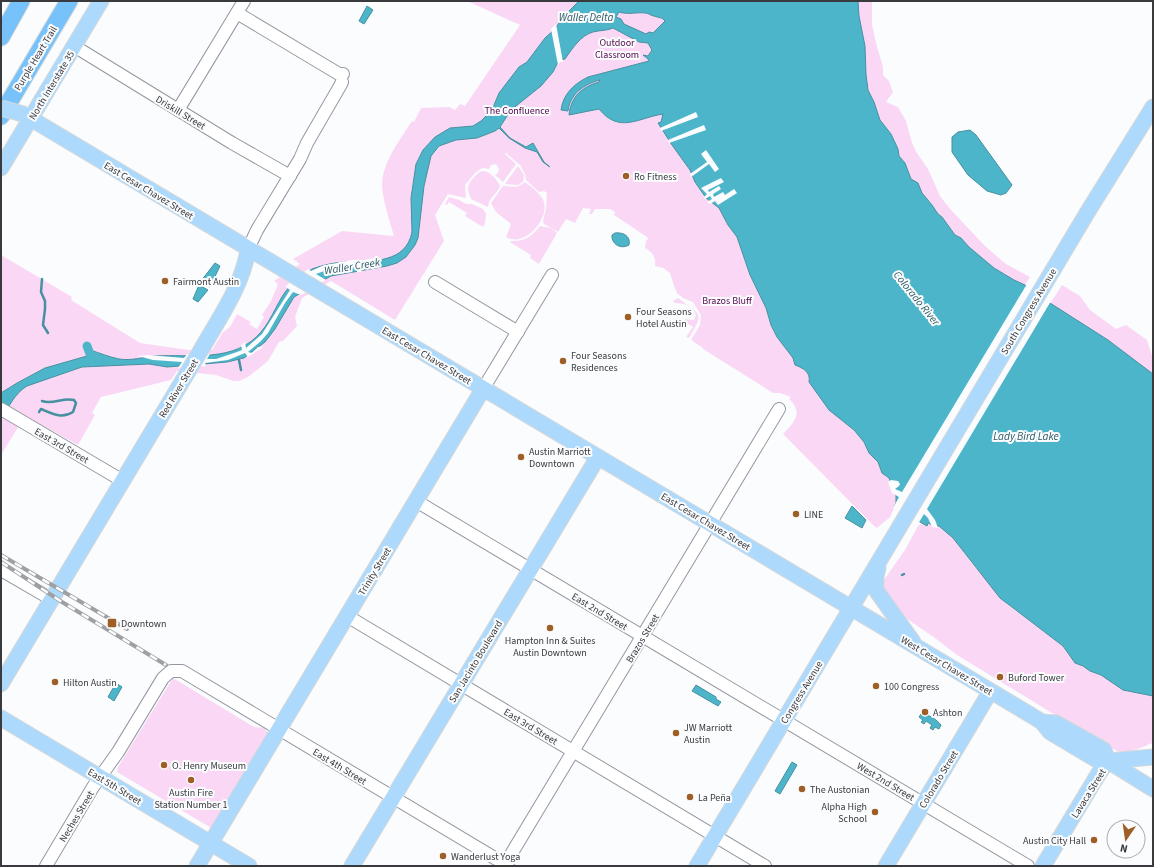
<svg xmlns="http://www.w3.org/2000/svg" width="1154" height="867" font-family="'Source Sans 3',sans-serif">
<rect width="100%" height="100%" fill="#fbfcfe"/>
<g fill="#fad8f5">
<path d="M467,1H692L654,62L596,81L601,80L598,108C604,115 610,122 619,123C627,124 653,115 663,114L661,122L659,124L690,170L695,182L705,198L719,208L728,225L737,237L750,276L766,308L771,325L777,337L793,358L795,365C803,368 811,372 810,382L829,410L854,430L864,442L869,453L878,462L882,473L889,478L900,496L890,517L877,528L873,525L783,434C794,422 804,413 789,399L791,397L780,393H773L703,349V348L691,340L700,325L701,315L693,302L683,298L677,293L674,286L670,273L663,268L655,266C656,257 653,253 645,248L646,241L648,239L647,237L614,215L615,212L610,209H595L592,214H589L591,209L583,208L575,223L566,219L558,232L544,224L543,221L546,209L547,193L544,191L539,192L526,180L525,174L520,165L506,153L505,154L516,164L503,182L495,175L498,173L499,169L496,164L491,165L489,169L482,168L475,173L465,185L466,198L448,194L435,215L444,241L395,320L331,281L302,298L295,317L297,326L283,341L279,342L268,361L248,377L239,381H233L216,375L177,371L171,380L101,397L92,413L95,415L78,445L25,416L1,455V255L72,297L71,300L140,343L189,350H212L223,332L230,327L237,314L251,322L249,324L257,329L264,317L262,315L271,301L278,284L274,281L300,264L293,259L342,231L394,236C390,222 382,198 382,184C383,161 400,140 412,121L414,122L421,108L449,107L455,110L460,104L465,106L520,25Z"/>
<polygon points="858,1 872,1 872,25 877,47 883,67 883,75 889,81 893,92 886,102 898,107 906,121 912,143 917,153 928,169 940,196 951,210 985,246 1006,264 1030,277 1025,285 1014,280 994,268 969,247 961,238 955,235 942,217 938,214 932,205 922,193 918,183 911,179 905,163 899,156 898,149 891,134 880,120 874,102 868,90 866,74 865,46 859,16"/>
<polygon points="518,166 524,175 523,182 518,185 505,184"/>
<path d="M482,171C490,171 497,179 500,186C497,195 489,196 488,207L471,199C470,196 468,192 468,189C468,182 477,173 482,171Z"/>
<path d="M525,182C531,186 542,195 544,202C549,220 524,248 506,237L511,224L496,212L491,203L503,186C513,186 517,189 525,182Z"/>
<polygon points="449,197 459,200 466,204 472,204 483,209 486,214 485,223 483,227 465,216 467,213 449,202 447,205 445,204"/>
<path d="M540,226L551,228L557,233L539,264L530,258L531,255L510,242L511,241C525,242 532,236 540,226Z"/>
<polygon points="1062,285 1080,296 1090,310 1116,329 1126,325 1147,340 1153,359 1153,375 1050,304"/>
<path d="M678,298C701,316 705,311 689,338L686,337L693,327L684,321L685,319L694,320L696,315C692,305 684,303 674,303L673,301Z"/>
<path d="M923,522L934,526H939L953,538L970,561L1008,605L1063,646L1075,663L1083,666L1090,671L1101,675L1123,690L1153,696V743C1143,746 1128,755 1117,751L1060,718L957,655L935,638L897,612L881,584L905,550L918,526Z"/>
<polygon points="173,678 254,727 264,728 270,735 213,829 117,772 118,767"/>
</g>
<g fill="#4db5ca" stroke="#4790a0" fill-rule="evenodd">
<path d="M579,1H858L859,16L865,46L866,74L868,90L874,102L880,120L891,134L898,149L899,156L905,163L911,179L918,183L922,193L932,205L938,214L942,217L955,235L961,238L969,247L994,268L1014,280L1025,285L1050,303L1108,340L1153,374V696L1123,690L1101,675L1090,671L1083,666L1075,663L1063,646L1000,598L953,538L939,526H934L928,523L927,526L894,507L896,503V495L889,478L882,473L878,462L869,453L864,442L854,430L829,410L809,382C811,372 803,368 795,365L793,358L777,337L771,325L766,308L750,275L737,237L728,225L719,208L706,198L695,182L690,170L672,145L658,123L661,122L663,114C638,118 619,134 599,109L569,115C571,96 582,87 599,82L600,80C584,84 570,94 568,111L561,110C563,94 574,84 588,77L649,61L648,59L643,55L648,56L652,50L648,43L639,42L613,28C606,31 600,30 593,32C581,35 572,49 565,59L559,60L553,72L541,86L511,110L500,127L510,138L526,147L533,143L544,162L550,167L543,162L537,152L525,148L509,138L499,128L495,131L477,138L456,140L439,146L431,156L424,186L418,238L415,245L406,257L397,263L387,266L331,276L294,297L275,329L265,342L244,358L227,362L180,366L167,367L149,364L82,367L27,386C14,394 9,407 1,419V393L17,383L45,368L87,356V352L90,350C100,353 109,357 119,359C131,361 144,357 155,356C191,354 235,363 261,332C273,318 278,299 290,286C293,282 298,279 302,276C305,274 309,271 312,269C323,265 336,262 348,262C373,261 406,263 412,232L411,198L416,164L423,150L435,137L450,128L473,126L481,121L492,110L499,93L519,67L527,62L545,38L555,29L563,17ZM619,12C628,15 636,12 645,13C649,13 651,16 654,16C659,18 662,17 665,21L653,33L649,32L646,34L624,24L621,19L616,17Z"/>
<polygon points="367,6 373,10 364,24 359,21"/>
<polygon points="970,130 976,135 1012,185 1006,193 1001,195 987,191 968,175 952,152 952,137 958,132"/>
<path d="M615,233C623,232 631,236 629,245C622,249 614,246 612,238V235Z"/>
<polygon points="215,263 220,266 210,287 201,281"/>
<polygon points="199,285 208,290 198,302 193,299"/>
<polygon points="852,506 866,520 862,528 845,518"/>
<polygon points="116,683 122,687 114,701 108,697"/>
<polygon points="696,685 716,697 716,699 721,702 718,706 692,691"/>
<path d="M921,714C930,715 936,719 941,725L939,729L935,727L933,730L930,728L932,725L926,721L924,724L921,722L923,720L919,717Z"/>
<polygon points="792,762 797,765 780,794 775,791"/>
</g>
<g fill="#fbfcfe">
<polygon points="556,24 563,62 560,62 558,65 551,29"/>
<polygon points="696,112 698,117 661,131 660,128"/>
<polygon points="704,125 706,130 669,143 668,140"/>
<polygon points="706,150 719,169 715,172 709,164 691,177 690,174 707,162 701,154"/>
<polygon points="721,178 724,182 708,190 709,192 719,186 721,189 713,194 714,197 723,192 725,195 734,189 737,193 718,205 715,201 710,204 707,202 712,199 710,196 705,199 704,197 707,194 701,188"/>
<polygon points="375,258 375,260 362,263 361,272 357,272 357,264 327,270 316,274 326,280 301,295 293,292 285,303 268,333 261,341 248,352 252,353 258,347 263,347 248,357 245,353 228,360 205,363 206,366 180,368 178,368 182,362 153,360 138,356 148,355 184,358 187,354 210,354 207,359 216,359 237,352 242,350 241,345 245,342 246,348 262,334 290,290 286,287 288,284 308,269 311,271 322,266 352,260 364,260"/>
<polygon points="1027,284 1051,301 927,509 935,520 938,528 932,527 928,518 924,514 918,524 893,508 899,497 892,493 888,482 891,480 898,481 900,484 899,486 895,489 902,492"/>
</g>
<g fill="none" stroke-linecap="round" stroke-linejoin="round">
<g stroke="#4790a0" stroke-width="2.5">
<polyline points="42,279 41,292 45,301 45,309 43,325 48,333"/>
<polyline points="239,360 241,370"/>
<path d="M39,412L41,409C53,414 62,419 73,412L76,403L74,400C63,397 53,405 42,401"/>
<polyline points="902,575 904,574"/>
</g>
<polyline stroke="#4db5ca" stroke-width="9" points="87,346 93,362"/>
<defs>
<g id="minor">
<polyline points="237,13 339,74 343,74"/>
<polyline points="74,46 232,143 290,176"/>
<polyline points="178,110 244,1"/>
<polyline points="248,249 257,230 300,159 307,143 340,86 342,82"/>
<polyline points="435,282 518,332"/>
<polyline points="483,389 552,275"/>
<polyline points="1,409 123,481"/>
<polyline points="416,501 1028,866"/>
<polyline points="1,570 51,599"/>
<polyline points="347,616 765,866"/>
<polyline points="46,866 93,787 118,752 163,678 171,671 182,671 508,866"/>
<polyline points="504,866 779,409"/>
</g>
<g id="major">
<polyline points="23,114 1034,717 1042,722 1050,732 1097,760 1108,761 1153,789"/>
<polyline points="1,168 101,1"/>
<polyline points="878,568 876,577 876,590 913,642"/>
<path d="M1,684L201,350C219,318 243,285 248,249"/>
<polyline points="1,718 249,866"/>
<polyline points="1042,722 1056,723 1104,750 1108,761"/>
<polyline points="1108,761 1153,757"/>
<polyline points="197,866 483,389"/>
<polyline points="352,866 598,457"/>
<polyline points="697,866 1087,213 1153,107"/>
<polyline points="886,866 990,692"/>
<polyline points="1043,866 1099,773 1108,761"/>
</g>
<g id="highway">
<polyline points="1,37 21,1"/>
<polyline points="1,116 69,1"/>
</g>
</defs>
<use href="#minor" stroke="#9498a1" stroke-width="14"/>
<use href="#major" stroke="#d7d8d8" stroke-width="17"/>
<use href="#highway" stroke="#d7d8d8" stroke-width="19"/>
<use href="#minor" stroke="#fff" stroke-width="12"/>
<use href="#major" stroke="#addafc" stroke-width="15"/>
<use href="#highway" stroke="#77c2fa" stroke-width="17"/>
<defs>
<g id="rail">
<polyline points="1,555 127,629"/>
<polyline points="1,562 62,602 166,665"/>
</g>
</defs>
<use href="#rail" stroke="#9fa0a3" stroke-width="4"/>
<use href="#rail" stroke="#fbfcfe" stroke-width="2.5" stroke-dasharray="8" stroke-linecap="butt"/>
<defs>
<polyline id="major-bridge" points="1,108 23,114"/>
</defs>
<use href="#major-bridge" stroke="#d7d8d8" stroke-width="17" stroke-linecap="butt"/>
<use href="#major-bridge" stroke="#addafc" stroke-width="15"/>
</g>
<g fill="#9d5f25" stroke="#fbfcfe" stroke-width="1.5">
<circle cx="626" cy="176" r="4"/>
<circle cx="165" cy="281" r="4"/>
<circle cx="628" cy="317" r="4"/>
<circle cx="563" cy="361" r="4"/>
<circle cx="521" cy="457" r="4"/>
<circle cx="796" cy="514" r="4"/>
<rect x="107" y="618" width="10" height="10" rx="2"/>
<circle cx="550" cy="628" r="4"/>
<circle cx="1000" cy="677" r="4"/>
<circle cx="55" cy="682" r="4"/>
<circle cx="876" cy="686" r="4"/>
<circle cx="925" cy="712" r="4"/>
<circle cx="676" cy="733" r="4"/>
<circle cx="164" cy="765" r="4"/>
<circle cx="191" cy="780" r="4"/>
<circle cx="802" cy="789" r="4"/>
<circle cx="690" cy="797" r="4"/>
<circle cx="875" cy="812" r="4"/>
<circle cx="1094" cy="840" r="4"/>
<circle cx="443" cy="856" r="4"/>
</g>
<g text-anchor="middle" stroke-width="4" stroke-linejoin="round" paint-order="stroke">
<g font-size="10" fill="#52094d" stroke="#fbfcfe">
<text x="617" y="46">Outdoor<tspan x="617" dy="12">Classroom</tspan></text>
<text x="517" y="114">The Confluence</text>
<text x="727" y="304">Brazos Bluff</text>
</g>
<g font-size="10" fill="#393a3e" stroke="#fbfcfe">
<text transform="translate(35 58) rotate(-59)" y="4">Purple Heart Trail</text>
<text transform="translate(51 85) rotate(-59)" y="4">North Interstate 35</text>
<text transform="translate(181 112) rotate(31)" y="4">Driskill Street</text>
<text transform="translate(149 190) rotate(31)" y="4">East Cesar Chavez Street</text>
<text transform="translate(1028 311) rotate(-59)" y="4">South Congress Avenue</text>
<text transform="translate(427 355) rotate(31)" y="4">East Cesar Chavez Street</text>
<text transform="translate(178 388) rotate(-59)" y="4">Red River Street</text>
<text transform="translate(62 445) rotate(30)" y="4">East 3rd Street</text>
<text transform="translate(706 521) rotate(31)" y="4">East Cesar Chavez Street</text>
<text transform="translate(374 571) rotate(-59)" y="4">Trinity Street</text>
<text transform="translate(600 611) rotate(31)" y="4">East 2nd Street</text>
<text transform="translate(642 638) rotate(-59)" y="4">Brazos Street</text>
<text transform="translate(475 661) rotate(-59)" y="4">San Jacinto Boulevard</text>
<text transform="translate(947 665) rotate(31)" y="4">West Cesar Chavez Street</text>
<text transform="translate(801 692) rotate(-59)" y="4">Congress Avenue</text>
<text transform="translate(531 726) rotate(31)" y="4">East 3rd Street</text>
<text transform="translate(340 766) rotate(31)" y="4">East 4th Street</text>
<text transform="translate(938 779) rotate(-59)" y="4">Colorado Street</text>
<text transform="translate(886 781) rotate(31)" y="4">West 2nd Street</text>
<text transform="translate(115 786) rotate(31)" y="4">East 5th Street</text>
<text transform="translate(1088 793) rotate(-58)" y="4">Lavaca Street</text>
<text transform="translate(76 816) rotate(-59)" y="4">Neches Street</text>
</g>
<g font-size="10" fill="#393a3e" stroke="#fbfcfe" text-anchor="start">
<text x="634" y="180">Ro Fitness</text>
<text x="173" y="285">Fairmont Austin</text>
<text x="636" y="315">Four Seasons<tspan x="636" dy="12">Hotel Austin</tspan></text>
<text x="571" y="359">Four Seasons<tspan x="571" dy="12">Residences</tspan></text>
<text x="529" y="455">Austin Marriott<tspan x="529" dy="12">Downtown</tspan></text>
<text x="804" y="518">LINE</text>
<text x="121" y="627">Downtown</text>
<text x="550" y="644" text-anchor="middle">Hampton Inn &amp; Suites<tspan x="550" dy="12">Austin Downtown</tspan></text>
<text x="1008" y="681">Buford Tower</text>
<text x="63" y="686">Hilton Austin</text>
<text x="884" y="690">100 Congress</text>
<text x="933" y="716">Ashton</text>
<text x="684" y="731">JW Marriott<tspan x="684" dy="12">Austin</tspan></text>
<text x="172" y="769">O. Henry Museum</text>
<text x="810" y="793">The Austonian</text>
<text x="191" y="796" text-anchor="middle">Austin Fire<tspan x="191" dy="12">Station Number 1</tspan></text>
<text x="698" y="801">La Peña</text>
<text x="867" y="810" text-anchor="end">Alpha High<tspan x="867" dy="12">School</tspan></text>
<text x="1086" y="844" text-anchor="end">Austin City Hall</text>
<text x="451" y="860">Wanderlust Yoga</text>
</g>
<g font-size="11" font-style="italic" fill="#2d5a63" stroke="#fbfcfe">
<text x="586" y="21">Waller Delta</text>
<text transform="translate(352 266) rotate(-9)" y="4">Waller Creek</text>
<text transform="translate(917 298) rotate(51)" y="4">Colorado River</text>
<text x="1026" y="440">Lady Bird Lake</text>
</g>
</g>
<rect width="1154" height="867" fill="none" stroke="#393a3e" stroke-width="4"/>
<g transform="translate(1126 839) rotate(193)"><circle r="19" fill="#fbfcfe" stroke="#adaeb1"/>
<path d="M0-3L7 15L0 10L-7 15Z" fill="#9d5f25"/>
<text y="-6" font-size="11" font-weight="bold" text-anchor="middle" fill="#393a3e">N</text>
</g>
</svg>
